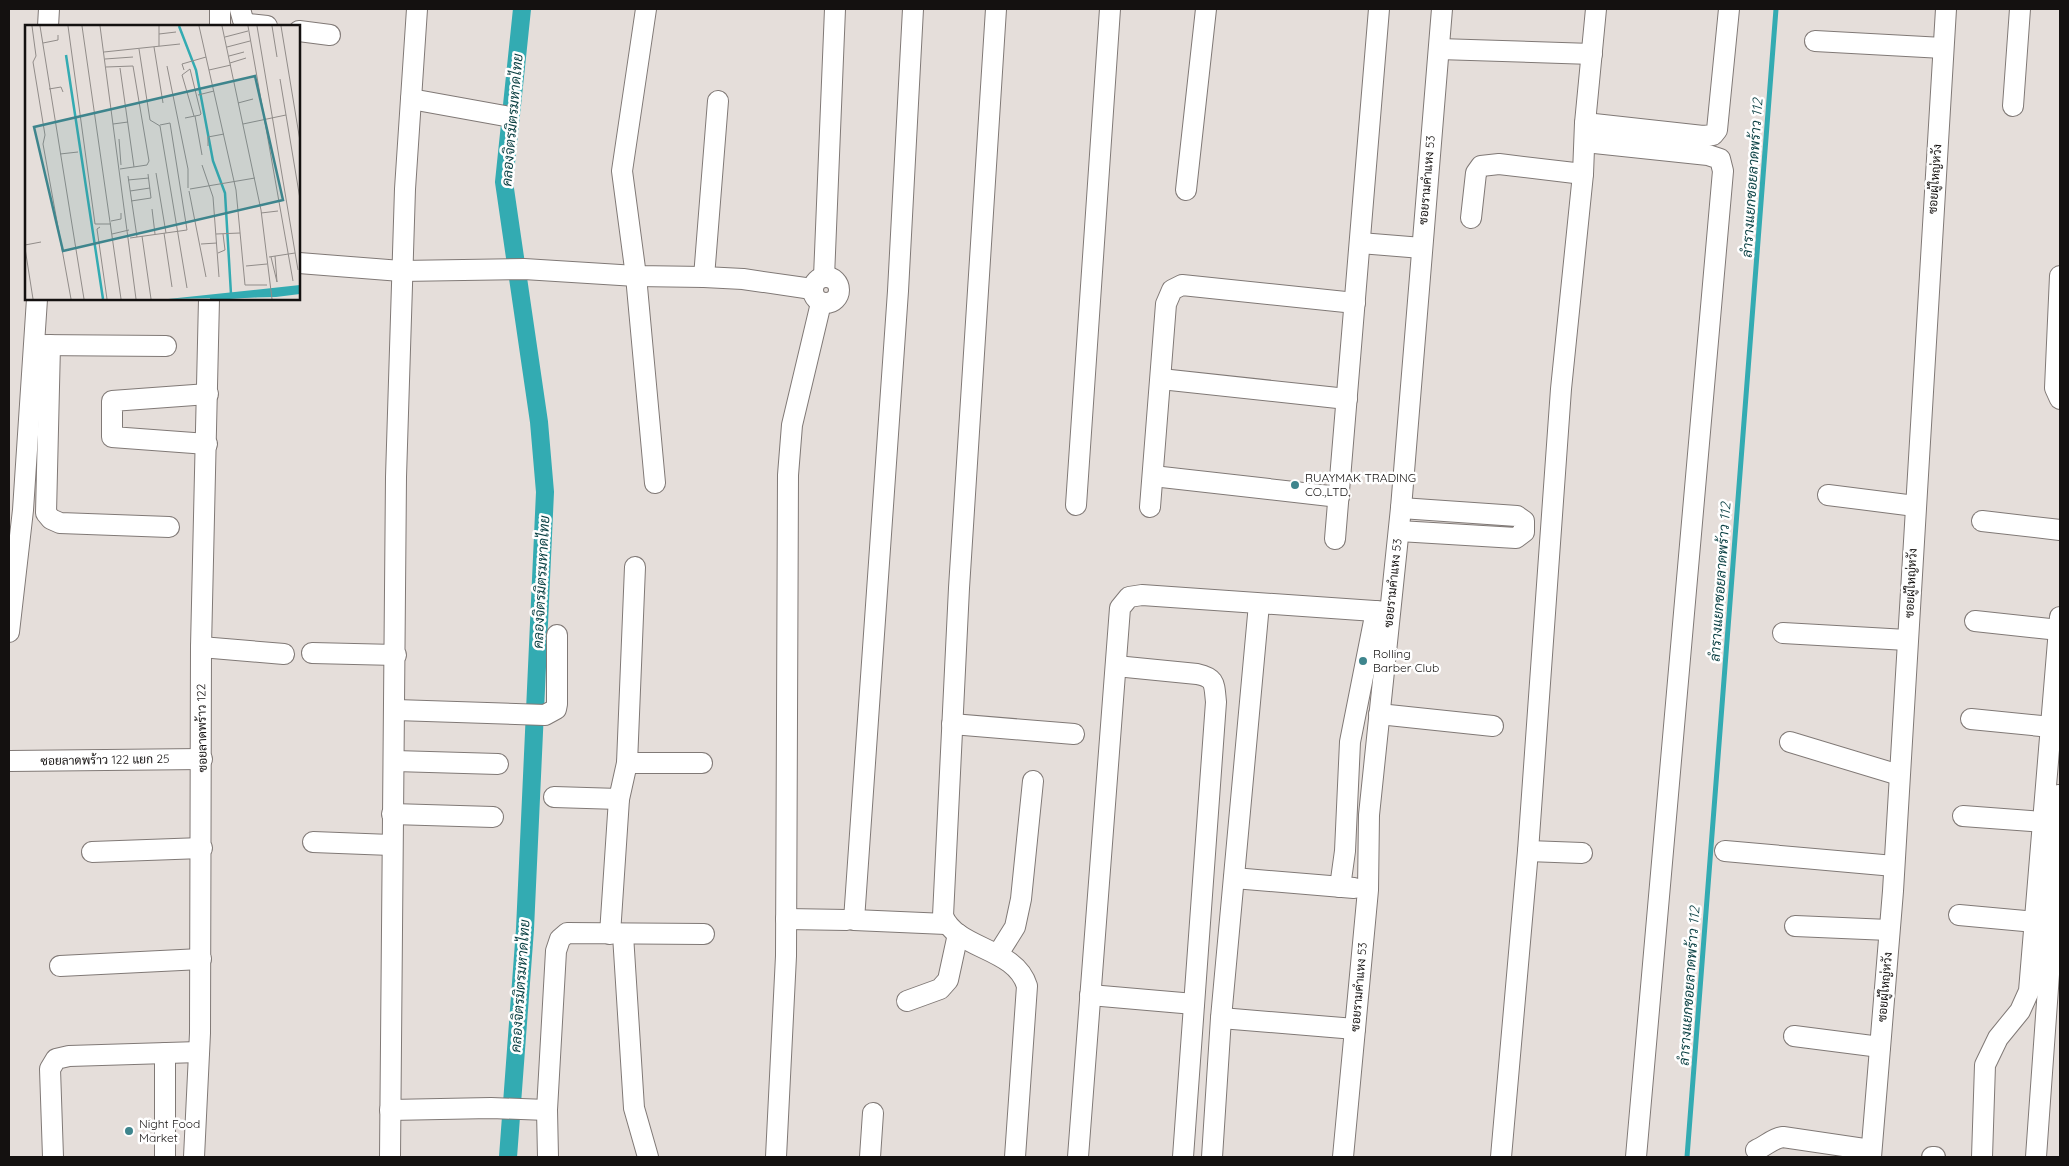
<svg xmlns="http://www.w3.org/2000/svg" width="2069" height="1166" font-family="Quicksand,Sarabun,sans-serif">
<rect width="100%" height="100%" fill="#e5deda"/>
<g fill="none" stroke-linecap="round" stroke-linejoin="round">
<polyline stroke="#33abb2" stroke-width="5" points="1687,1157 1776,9"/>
<polyline stroke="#33abb2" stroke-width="18" points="508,1157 525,929 545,492 539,422 504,182 522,9"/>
<defs>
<g id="minor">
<polyline points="240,9 243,20 249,24 267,26"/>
<polyline points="646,9 622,171 636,276 655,483"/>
<polyline points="913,9 898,291 854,920 946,924"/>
<path d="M996,9L959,588L943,916C957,950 1015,947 1027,986L1015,1157"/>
<polyline points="48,26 49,9"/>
<polyline points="220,26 220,9"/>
<polyline points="299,31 330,35"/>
<polyline points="1815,41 1943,48"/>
<polyline points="1439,49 1592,54"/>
<polyline points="411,99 505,116"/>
<polyline points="2013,106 2020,9"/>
<polyline points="1585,123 1703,136 1713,135 1717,130 1729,9"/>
<polyline points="1585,142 1708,155 1720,159 1723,171 1636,1157"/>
<polyline points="1186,190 1206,9"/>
<polyline points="1471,218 1476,173 1481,166 1499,164 1583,174"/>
<polyline points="1360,243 1422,248"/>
<polyline points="299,263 401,271 524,269 636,276 704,277 743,279 812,289"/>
<polyline points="2060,276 2055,388 2060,399"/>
<circle cx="826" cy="290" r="13"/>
<polyline points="704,277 718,101"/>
<polyline points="824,277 835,9"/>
<polyline points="36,345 166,346"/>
<polyline points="50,345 46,513 51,519 60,523 169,527"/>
<polyline points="1161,379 1347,399"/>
<polyline points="207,444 112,437 112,401 208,394"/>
<polyline points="1153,476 1339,497"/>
<polyline points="1828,495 1915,506"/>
<polyline points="1076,505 1110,9"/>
<polyline points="1150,507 1166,304 1172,290 1182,285 1355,303"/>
<polyline points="1982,521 2060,530"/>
<polyline points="1399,531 1516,538 1524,532 1524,521 1517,516 1401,508"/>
<polyline points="1335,539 1379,9"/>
<polyline points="1975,621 2059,630"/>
<polyline points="9,632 23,510 37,299"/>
<polyline points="1783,633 1907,640"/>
<polyline points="201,647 284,654"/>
<polyline points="312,653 396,655"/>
<path d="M1116,666L1197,674C1216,678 1214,684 1216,702L1183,1157"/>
<polyline points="396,710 545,715 556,709 557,704 557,635"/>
<polyline points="1379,714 1493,726"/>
<polyline points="1971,719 2051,727"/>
<polyline points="952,724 1074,734"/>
<polyline points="1790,742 1899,775"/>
<polyline points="9,761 202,759"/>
<polyline points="395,761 498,764"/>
<polyline points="627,763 702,763"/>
<polyline points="554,797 619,799"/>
<polyline points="392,814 493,817"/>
<polyline points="1963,816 2043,822"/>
<polyline points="313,842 391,845"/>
<polyline points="1528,851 1582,853"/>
<polyline points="1725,851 1894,866"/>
<polyline points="92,852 202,848"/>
<polyline points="1234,878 1354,888"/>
<polyline points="1340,887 1345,851 1350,742 1376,611"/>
<polyline points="1959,915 2035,922"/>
<polyline points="786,919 847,920"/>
<polyline points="1795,926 1889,930"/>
<polyline points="610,934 619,799 627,763 635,567"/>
<polyline points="623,935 634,1108 648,1157"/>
<polyline points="998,954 1015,927 1021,899 1033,781"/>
<polyline points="60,966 201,959"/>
<polyline points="1090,995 1194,1004"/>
<polyline points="907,1001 940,989 948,980 958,934"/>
<polyline points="1221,1018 1355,1029"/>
<polyline points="1794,1036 1880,1047"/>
<polyline points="165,1053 165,1157"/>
<polyline points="390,1110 491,1108 547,1110"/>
<path d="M1756,1150C1766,1146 1773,1138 1783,1137L1871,1150"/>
<polyline points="53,1157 50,1069 56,1059 69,1056 199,1052"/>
<polyline points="194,1157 200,1033 201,647 209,299"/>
<polyline points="390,1157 396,477 405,189 417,9"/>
<polyline points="548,1157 547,1110 556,951 560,939 567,933 704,934"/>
<polyline points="776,1157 786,956 788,475 792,425 821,303"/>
<polyline points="870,1157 873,1113"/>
<polyline points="1078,1157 1120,608 1129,597 1142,595 1389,612"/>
<polyline points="1212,1157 1221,1018 1259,604"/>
<polyline points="1343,1157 1368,890 1369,815 1401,508 1442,9"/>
<polyline points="1501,1157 1528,851 1561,389 1583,174 1585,123 1596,9"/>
<polyline points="1871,1157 1893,891 1946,9"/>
<polyline points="1932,1157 1935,1157"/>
<polyline points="1982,1157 1985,1065 1998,1038 2020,1011 2029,991 2060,617"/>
<polyline points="2036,1157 2052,932 2058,795"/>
</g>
</defs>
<use href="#minor" stroke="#807976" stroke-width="22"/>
<use href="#minor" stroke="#fff" stroke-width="20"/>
</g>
<g fill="#3e858d" stroke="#fff" stroke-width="2">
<circle cx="1295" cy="485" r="5"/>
<circle cx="1363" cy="661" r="5"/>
<circle cx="129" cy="1131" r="5"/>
</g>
<g text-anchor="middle" stroke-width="5" stroke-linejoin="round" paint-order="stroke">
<g font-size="12" fill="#141110" stroke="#fff">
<text transform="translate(1935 179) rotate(-86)" y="4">ซอยผู้ใหญ่หวัง</text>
<text transform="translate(1427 180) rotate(-85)" y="4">ซอยรามคำแหง 53</text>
<text transform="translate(1393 583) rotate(-84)" y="4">ซอยรามคำแหง 53</text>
<text transform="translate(1911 583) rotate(-87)" y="4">ซอยผู้ใหญ่หวัง</text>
<text transform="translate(202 728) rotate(-91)" y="4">ซอยลาดพร้าว 122</text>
<text transform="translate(105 760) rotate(-1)" y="4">ซอยลาดพร้าว 122 แยก 25</text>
<text transform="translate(1359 987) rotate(-85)" y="4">ซอยรามคำแหง 53</text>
<text transform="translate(1885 987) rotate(-85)" y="4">ซอยผู้ใหญ่หวัง</text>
</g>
<g font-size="12" fill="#141110" stroke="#fff" text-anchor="start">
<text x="1305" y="482">RUAYMAK TRADING<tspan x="1305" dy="14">CO.,LTD.</tspan></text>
<text x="1373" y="658">Rolling<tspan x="1373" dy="14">Barber Club</tspan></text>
<text x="139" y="1128">Night Food<tspan x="139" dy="14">Market</tspan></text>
</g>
<g font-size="14" font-style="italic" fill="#093f42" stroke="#fff">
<text transform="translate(512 120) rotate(-85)" y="5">คลองจิตรมิตรมหาดไทย</text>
<text transform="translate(1752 178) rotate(-86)" y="5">ลำรางแยกซอยลาดพร้าว 112</text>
<text transform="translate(541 582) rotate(-87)" y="5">คลองจิตรมิตรมหาดไทย</text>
<text transform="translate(1720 582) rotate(-86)" y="5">ลำรางแยกซอยลาดพร้าว 112</text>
<text transform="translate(520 986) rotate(-86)" y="5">คลองจิตรมิตรมหาดไทย</text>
<text transform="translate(1689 986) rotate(-86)" y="5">ลำรางแยกซอยลาดพร้าว 112</text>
</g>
</g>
<g transform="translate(25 25)">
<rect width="275" height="275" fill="#e5deda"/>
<path d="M275,260V269L251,272L143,274Z" fill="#33abb2"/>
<path fill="none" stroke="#33abb2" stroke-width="2.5" d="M154,1L171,45L188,136L200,168L206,269M41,30L78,274M248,269L275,266M185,274L244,270"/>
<path fill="none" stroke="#918c89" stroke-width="1" d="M7,1L11,31L8,37L20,110L18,119L46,274M15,1L59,274M43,1L70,199H86M57,1L96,274M75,1L111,274M134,1V21M174,1L211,165L220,260H242M197,1L236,185L247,274M223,1L268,256M232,1L273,245M247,1L252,32M256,1L275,116M134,9L151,7M200,12L223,6M18,18L33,15V10M129,22L138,78M202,22L225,16M114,24L125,95L135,101L162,263M79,27L155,19M204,31L219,27M80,34L108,32M205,38L221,33M142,41L163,144V163M81,42L108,41L124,136L122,140L95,144M95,43L109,142M159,45L157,39L181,32M184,45L206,40M255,54L275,174M24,64L36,62L38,67M173,70L189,66M213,78L228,74M170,91L177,130M160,93L175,90L176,89L165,44L157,50L169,91M88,99L103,97M218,99L261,90M94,114L96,140M183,121V112L199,109M35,129L53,127M177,140L188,172L194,252M131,148L141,208M103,151L112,212M103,155L124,153M165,164L230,153M105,166L125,163M164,166L181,252M106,176L126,173L123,149M127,184L130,209M236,188L253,186M86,196L96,194V188M75,202L72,204L82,274M139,208L147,262M87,209L104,205M191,209L215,208M117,211L126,274M105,213L162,205L145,98L135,100M176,219L192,218M0,220L16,217M0,223L8,274M193,228L200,225L198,209M244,232L270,228M246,232L252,257L250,231M221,241L242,239"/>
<path fill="#3e858d" fill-opacity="0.15" stroke="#3e858d" stroke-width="2.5" d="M230,51L258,175L38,226L9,102Z"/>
<rect width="275" height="275" fill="none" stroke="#141110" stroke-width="2.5"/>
</g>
<rect width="2069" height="1166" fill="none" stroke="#141110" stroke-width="20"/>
</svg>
